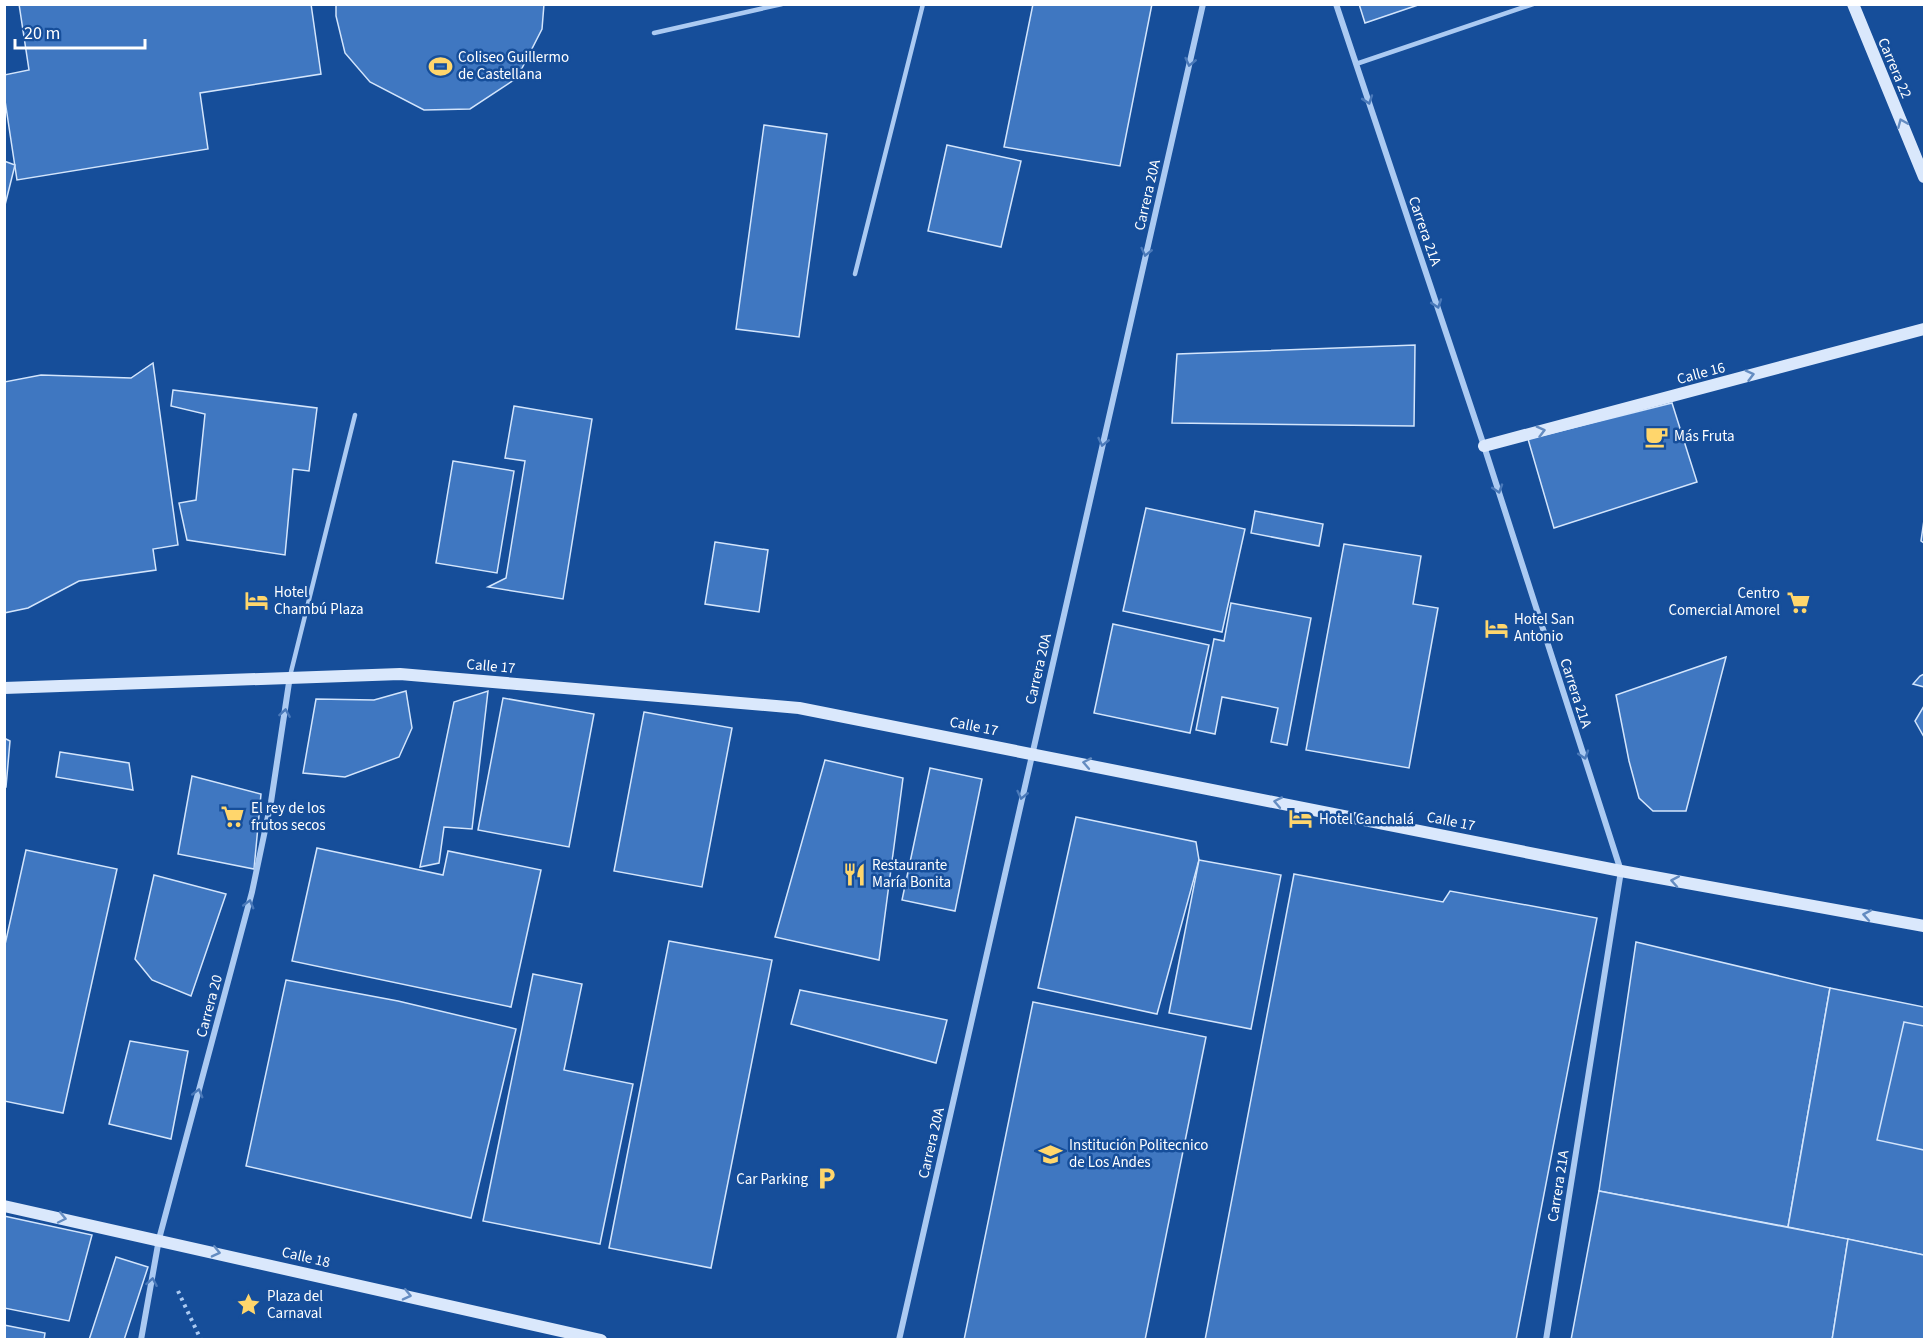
<svg xmlns="http://www.w3.org/2000/svg" width="1929" height="1344" font-family="'Source Sans 3',sans-serif">
<rect width="100%" height="100%" fill="#164e9a"/>
<g fill="#3f77c1" stroke="#d3e5fc" stroke-width="1.5">
<polygon points="19,4 311,4 321,74 200,93 208,149 17,180 4,94 4,75 29,70"/>
<polygon points="336,4 544,4 542,29 517,78 470,109 424,110 370,82 345,53 336,16"/>
<polygon points="1033,4 1152,4 1120,166 1004,147"/>
<polygon points="1359,4 1421,4 1365,23"/>
<polygon points="764,125 827,134 799,337 736,329"/>
<polygon points="947,145 1021,161 1001,247 928,231"/>
<polygon points="4,161 15,165 4,209"/>
<polygon points="1415,345 1414,426 1172,423 1177,354"/>
<polygon points="153,363 178,545 153,549 156,570 79,581 28,608 4,613 4,382 41,375 131,378"/>
<polygon points="173,390 317,408 309,471 293,469 285,555 187,540 179,503 196,500 205,414 171,406"/>
<polygon points="1672,403 1697,482 1554,528 1528,439"/>
<polygon points="514,406 592,419 563,599 488,587 506,578 525,461 505,458"/>
<polygon points="453,461 514,471 497,573 436,563"/>
<polygon points="1146,508 1245,529 1222,632 1123,611"/>
<polygon points="1255,511 1323,524 1319,546 1251,533"/>
<polygon points="1924,520 1924,543 1921,541"/>
<polygon points="715,542 768,550 759,612 705,604"/>
<polygon points="1344,544 1421,556 1413,604 1438,608 1409,768 1306,750"/>
<polygon points="1231,603 1311,618 1287,745 1271,742 1278,708 1222,697 1215,734 1196,730 1214,639 1224,641"/>
<polygon points="1113,624 1209,645 1190,733 1094,713"/>
<polygon points="1726,657 1686,811 1653,811 1639,798 1629,761 1616,695"/>
<polygon points="1924,674 1924,687 1913,684 1920,676"/>
<polygon points="406,691 412,728 399,757 345,777 303,773 316,699 374,700"/>
<polygon points="488,691 472,829 444,827 439,863 420,867 454,702"/>
<polygon points="503,698 594,714 569,847 478,830"/>
<polygon points="1924,706 1924,737 1915,721"/>
<polygon points="644,712 732,728 702,887 614,871"/>
<polygon points="4,738 10,741 6,787 4,787"/>
<polygon points="60,752 129,763 133,790 56,777"/>
<polygon points="825,760 903,778 879,960 775,937"/>
<polygon points="930,768 982,779 955,911 902,900"/>
<polygon points="192,776 261,794 254,869 178,854"/>
<polygon points="1076,817 1196,842 1199,860 1157,1014 1038,988"/>
<polygon points="317,848 443,875 448,851 541,870 511,1007 292,961"/>
<polygon points="26,850 117,869 63,1113 4,1101 4,949"/>
<polygon points="1199,860 1281,875 1251,1029 1169,1013"/>
<polygon points="1294,874 1443,902 1450,891 1597,918 1516,1340 1205,1340"/>
<polygon points="154,875 226,894 191,996 152,980 135,959"/>
<polygon points="669,941 772,960 711,1268 609,1248"/>
<polygon points="1636,942 1830,988 1788,1227 1599,1191"/>
<polygon points="533,974 582,984 564,1070 633,1084 600,1244 483,1221"/>
<polygon points="286,980 398,1001 516,1029 471,1218 246,1166"/>
<polygon points="1830,988 1924,1007 1924,1255 1788,1227"/>
<polygon points="800,990 947,1020 936,1063 791,1024"/>
<polygon points="1033,1002 1206,1037 1145,1340 964,1340"/>
<polygon points="1904,1022 1924,1026 1924,1150 1877,1140"/>
<polygon points="130,1041 188,1051 171,1139 109,1124"/>
<polygon points="1599,1191 1848,1239 1832,1340 1571,1340"/>
<polygon points="4,1216 92,1235 69,1321 4,1308"/>
<polygon points="1848,1239 1924,1255 1924,1340 1832,1340"/>
<polygon points="116,1257 148,1267 124,1340 89,1340"/>
<polygon points="4,1325 45,1333 44,1340 4,1340"/>
</g>
<g fill="none" stroke-linecap="round" stroke-linejoin="round">
<polyline stroke="#abcaf2" stroke-width="4" stroke-dasharray="3 4.5" stroke-linecap="butt" points="178,1291 201,1340"/>
<g stroke="#abcaf2" stroke-width="4.5">
<polyline points="654,33 782,4"/>
<polyline points="1356,64 1533,4"/>
<polyline points="855,274 923,4"/>
<polyline points="290,676 355,415"/>
</g>
<g stroke="#abcaf2" stroke-width="6">
<polyline points="1336,4 1484,446 1621,871 1546,1340"/>
<polyline points="141,1340 159,1239 252,892 271,802 290,676"/>
<polyline points="899,1340 1203,4"/>
</g>
<g stroke="#dae8fc" stroke-width="12">
<polyline points="1853,4 1924,177"/>
<polyline points="1484,446 1924,329"/>
<polyline points="4,688 400,674 799,708 1621,871 1924,926"/>
<polyline points="4,1206 601,1340"/>
</g>
</g>
<defs><path id="oneway-chevron" d="M-2-3.5L2.5 0L-2 3.5" fill="none" stroke-width="1.6" stroke-linecap="round" stroke-linejoin="round" transform="scale(1.5)"/></defs>
<g stroke="#4a79b9">
<use href="#oneway-chevron" transform="translate(1190 62) rotate(103)"/>
<use href="#oneway-chevron" transform="translate(1368 100) rotate(71)"/>
<use href="#oneway-chevron" transform="translate(1146 252) rotate(103)"/>
<use href="#oneway-chevron" transform="translate(1437 304) rotate(71)"/>
<use href="#oneway-chevron" transform="translate(1103 442) rotate(103)"/>
<use href="#oneway-chevron" transform="translate(1498 489) rotate(72)"/>
<use href="#oneway-chevron" transform="translate(285 713) rotate(-81)"/>
<use href="#oneway-chevron" transform="translate(1584 755) rotate(72)"/>
<use href="#oneway-chevron" transform="translate(1022 795) rotate(103)"/>
<use href="#oneway-chevron" transform="translate(249 904) rotate(-75)"/>
<use href="#oneway-chevron" transform="translate(198 1093) rotate(-75)"/>
<use href="#oneway-chevron" transform="translate(152 1282) rotate(-80)"/>
</g>
<g stroke="#648cc1">
<use href="#oneway-chevron" transform="translate(1902 123) rotate(-113)"/>
<use href="#oneway-chevron" transform="translate(1750 375) rotate(-15)"/>
<use href="#oneway-chevron" transform="translate(1541 431) rotate(-15)"/>
<use href="#oneway-chevron" transform="translate(1087 763) rotate(-169)"/>
<use href="#oneway-chevron" transform="translate(1278 802) rotate(-169)"/>
<use href="#oneway-chevron" transform="translate(1675 881) rotate(-170)"/>
<use href="#oneway-chevron" transform="translate(1867 915) rotate(-170)"/>
<use href="#oneway-chevron" transform="translate(62 1218) rotate(12)"/>
<use href="#oneway-chevron" transform="translate(216 1252) rotate(13)"/>
<use href="#oneway-chevron" transform="translate(407 1295) rotate(13)"/>
</g>
<defs>
<symbol id="stadium-bare" viewBox="-9 -9 18 18"><path d="M0-5a6.5 5 0 1 0 0 10a6.5 5 0 1 0 0-10ZM-3.5-1.8h7v3.6h-7Z" fill="#ffd66c" stroke="#164e9a" stroke-width="2.5" paint-order="stroke"/></symbol>
<symbol id="cafe-bare" viewBox="-9 -9 18 18"><path d="M-5.5-4.5H6V0H3Q3 3.5 0 3.5H-2.5Q-5.5 3.5-5.5 0ZM3-3.2v2h1.7v-2ZM-6 4.5H4V6H-6Z" fill="#ffd66c" stroke="#164e9a" stroke-width="2.5" paint-order="stroke"/></symbol>
<symbol id="hotel-bare" viewBox="-9 -9 18 18"><path d="M-6-4.5h1.5V1H6V5H4.5V3h-9V5H-6ZM-4 0a1.8 1.8 0 1 1 3.6 0ZM.5 0V-2.5h3Q6-2.5 6 0Z" fill="#ffd66c" stroke="#164e9a" stroke-width="2.5" paint-order="stroke"/></symbol>
<symbol id="supermarket-bare" viewBox="-9 -9 18 18"><path d="M-6-5.5h2.5l.6 2H6L4.5 2H-2.5L-4.4-4H-6ZM-1.5 3.2a1.3 1.3 0 1 0 .1 0ZM3 3.2a1.3 1.3 0 1 0 .1 0Z" fill="#ffd66c" stroke="#164e9a" stroke-width="2.5" paint-order="stroke"/></symbol>
<symbol id="restaurant-bare" viewBox="-9 -9 18 18"><path d="M-5-6h1v4h1v-4h1v4h1v-4h1v5L-1.5 .5V6h-2V.5L-5-1ZM5-6V6H3V1.5H1.5Q1.5-4 5-6Z" fill="#ffd66c" stroke="#164e9a" stroke-width="2.5" paint-order="stroke"/></symbol>
<symbol id="school-bare" viewBox="-9 -9 18 18"><path d="M0-5L7-2L0 1L-7-2ZM-4 1L0 2.5L4 1V4Q0 6-4 4Z" fill="#ffd66c" stroke="#164e9a" stroke-width="2.5" paint-order="stroke"/></symbol>
<symbol id="parking-bare" viewBox="-9 -9 18 18"><path d="M-3.5-5.5H1a3.5 3.5 0 0 1 0 7H-1V5.5H-3.5ZM-1-3.4V-.6H.8a1.4 1.4 0 0 0 0-2.8Z" fill="#ffd66c" stroke="#164e9a" stroke-width="2.5" paint-order="stroke"/></symbol>
<symbol id="sight-bare" viewBox="-9 -9 18 18"><path d="M0-6L1.8-2.2L6-1.7L2.9 1.2L3.7 5.4L0 3.3L-3.7 5.4L-2.9 1.2L-6-1.7L-1.8-2.2Z" fill="#ffd66c" stroke="#164e9a" stroke-width="2.5" paint-order="stroke"/></symbol>
</defs>
<g fill-rule="evenodd">
<use href="#stadium-bare" x="424" y="50" width="33" height="33"/>
<use href="#cafe-bare" x="1640" y="420" width="33" height="33"/>
<use href="#hotel-bare" x="240" y="584" width="33" height="33"/>
<use href="#supermarket-bare" x="1782" y="586" width="33" height="33"/>
<use href="#hotel-bare" x="1480" y="612" width="33" height="33"/>
<use href="#supermarket-bare" x="216" y="800" width="33" height="33"/>
<use href="#hotel-bare" x="1284" y="802" width="33" height="33"/>
<use href="#restaurant-bare" x="838" y="858" width="33" height="33"/>
<use href="#school-bare" x="1034" y="1138" width="33" height="33"/>
<use href="#parking-bare" x="810" y="1162" width="33" height="33"/>
<use href="#sight-bare" x="232" y="1288" width="33" height="33"/>
</g>
<g text-anchor="middle" stroke-width="5" stroke-linejoin="round" paint-order="stroke">
<g font-size="15" fill="#fff" stroke="#164e9a" text-anchor="start">
<text x="458" y="62">Coliseo Guillermo<tspan x="458" dy="17">de Castellana</tspan></text>
<text x="1674" y="441">Más Fruta</text>
<text x="274" y="597">Hotel<tspan x="274" dy="17">Chambú Plaza</tspan></text>
<text x="1780" y="598" text-anchor="end">Centro<tspan x="1780" dy="17">Comercial Amorel</tspan></text>
<text x="1514" y="624">Hotel San<tspan x="1514" dy="17">Antonio</tspan></text>
<text x="251" y="813">El rey de los<tspan x="251" dy="17">frutos secos</tspan></text>
<text x="1319" y="824">Hotel Canchalá</text>
<text x="872" y="870">Restaurante<tspan x="872" dy="17">María Bonita</tspan></text>
<text x="1069" y="1150">Institución Politecnico<tspan x="1069" dy="17">de Los Andes</tspan></text>
<text x="808" y="1184" text-anchor="end">Car Parking</text>
<text x="267" y="1301">Plaza del<tspan x="267" dy="17">Carnaval</tspan></text>
</g>
<g font-size="15" fill="#fff" stroke="#164e9a">
<text transform="translate(1895 68) rotate(67)" y="5">Carrera 22</text>
<text transform="translate(1147 195) rotate(-77)" y="5">Carrera 20A</text>
<text transform="translate(1425 231) rotate(71)" y="5">Carrera 21A</text>
<text transform="translate(1701 373) rotate(-15)" y="5">Calle 16</text>
<text transform="translate(491 666) rotate(5)" y="5">Calle 17</text>
<text transform="translate(1038 669) rotate(-77)" y="5">Carrera 20A</text>
<text transform="translate(1576 693) rotate(72)" y="5">Carrera 21A</text>
<text transform="translate(974 726) rotate(11)" y="5">Calle 17</text>
<text transform="translate(1451 821) rotate(11)" y="5">Calle 17</text>
<text transform="translate(209 1006) rotate(-75)" y="5">Carrera 20</text>
<text transform="translate(931 1143) rotate(-77)" y="5">Carrera 20A</text>
<text transform="translate(1558 1186) rotate(-81)" y="5">Carrera 21A</text>
<text transform="translate(306 1257) rotate(13)" y="5">Calle 18</text>
</g>
</g>
<rect width="1929" height="1344" fill="none" stroke="#ffffff" stroke-width="12"/>
<path d="M15 39v9h130v-9" fill="none" stroke="#ffffff" stroke-width="3"/>
<text x="24" y="39" font-size="18" fill="#ffffff" stroke="#164e9a" stroke-width="4.5" paint-order="stroke">20 m</text>
</svg>
